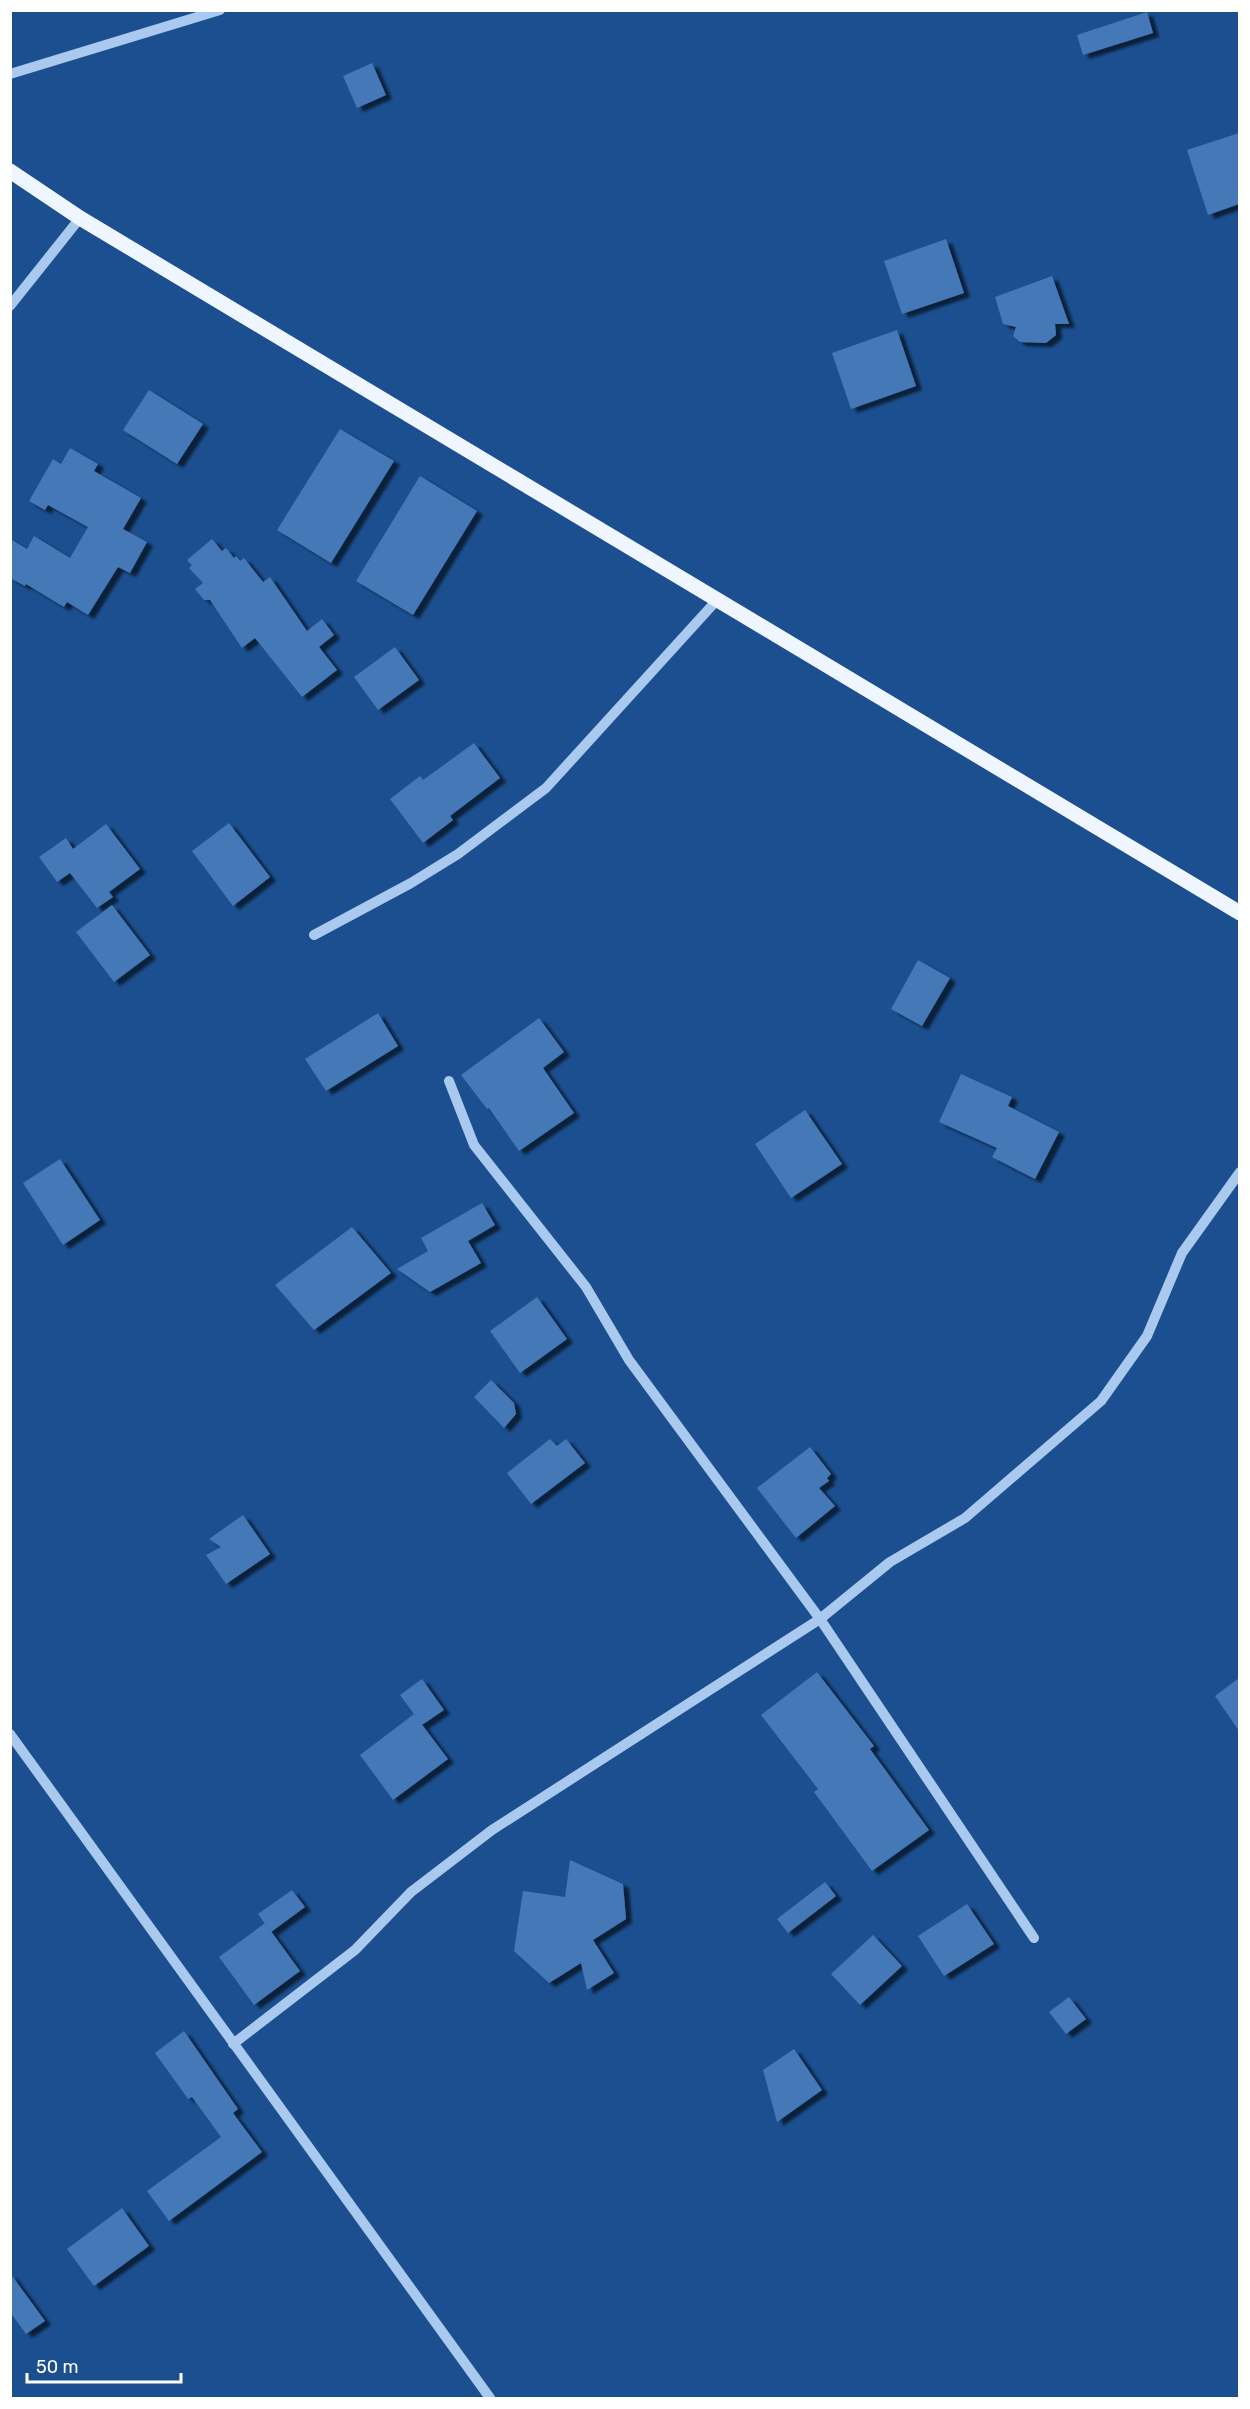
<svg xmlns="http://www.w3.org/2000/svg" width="1250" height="2409" font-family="Rubik,sans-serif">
<defs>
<filter id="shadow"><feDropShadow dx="6" dy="4" stdDeviation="1.5" flood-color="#0009"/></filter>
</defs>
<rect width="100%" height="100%" fill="#1b4f8f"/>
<g fill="#4478b7" filter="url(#shadow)">
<polygon points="1147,12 1153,33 1083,55 1077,35"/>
<polygon points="372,63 386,95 357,108 343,76"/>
<polygon points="1239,133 1239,204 1208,215 1187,150"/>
<polygon points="946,239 964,293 902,314 884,261"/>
<polygon points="1052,276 1069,324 1055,324 1056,335 1046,343 1020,342 1013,336 1016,327 1003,324 995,297"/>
<polygon points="897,330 916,386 851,409 832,353"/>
<polygon points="149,390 203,424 177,464 123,430"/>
<polygon points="340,429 394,461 331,563 277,530"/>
<polygon points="70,448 98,464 94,471 141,498 123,529 147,542 130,573 118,567 88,615 67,602 64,607 26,584 25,586 10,578 10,539 27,549 34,536 70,558 88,527 48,505 45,510 29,501 53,459 61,464"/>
<polygon points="420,476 477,511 413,615 356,581"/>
<polygon points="212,539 222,551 226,548 234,558 236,556 240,561 244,558 263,582 270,577 307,631 322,619 334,635 319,647 337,670 302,697 255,638 242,648 210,600 204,600 195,589 203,583 189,568 192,565 187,560"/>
<polygon points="395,647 419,680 378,710 354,677"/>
<polygon points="474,743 500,778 450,816 453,820 423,843 390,799 420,776 423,780"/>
<polygon points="229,823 270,877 233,906 192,851"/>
<polygon points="106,824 140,869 109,892 113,897 97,908 70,873 57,882 39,857 66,838 73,849"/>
<polygon points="112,905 150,955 114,982 76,932"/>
<polygon points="918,960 950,978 922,1026 891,1009"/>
<polygon points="378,1013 398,1046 326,1091 305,1059"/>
<polygon points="539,1018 564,1052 543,1068 574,1113 519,1151 489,1108 487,1109 461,1075"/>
<polygon points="961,1074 1012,1097 1008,1106 1059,1132 1035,1179 992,1157 997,1148 939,1122"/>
<polygon points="805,1110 842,1164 791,1198 755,1144"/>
<polygon points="60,1159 100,1220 63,1245 23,1183"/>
<polygon points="482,1203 495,1225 468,1241 481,1263 430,1292 397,1269 428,1251 421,1238"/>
<polygon points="352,1227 391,1273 314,1330 275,1285"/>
<polygon points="537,1297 567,1339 520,1373 490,1331"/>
<polygon points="491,1380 514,1403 516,1414 504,1428 474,1397"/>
<polygon points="550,1439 557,1446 566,1439 585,1463 531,1504 507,1473"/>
<polygon points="810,1447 831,1474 827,1478 829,1481 819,1488 835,1506 796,1538 757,1488"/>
<polygon points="243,1515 270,1554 226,1584 206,1555 221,1547 209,1539"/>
<polygon points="817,1672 874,1746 870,1749 929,1830 872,1871 814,1792 818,1789 761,1715"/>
<polygon points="1239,1678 1239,1731 1215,1696"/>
<polygon points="422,1679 444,1710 422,1725 400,1695"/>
<polygon points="414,1714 448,1759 393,1800 360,1755"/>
<polygon points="570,1860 623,1884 626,1919 593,1940 614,1973 587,1990 581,1963 549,1983 514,1951 523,1891 565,1897"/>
<polygon points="825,1882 836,1896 788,1933 777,1919"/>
<polygon points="292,1890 305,1907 271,1932 258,1914"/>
<polygon points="967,1904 994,1944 944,1976 918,1936"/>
<polygon points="265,1923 300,1971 254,2005 219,1957"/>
<polygon points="873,1935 902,1966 860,2005 831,1974"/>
<polygon points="1069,1997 1086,2019 1066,2034 1049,2012"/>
<polygon points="184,2031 238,2109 233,2113 262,2152 169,2221 147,2191 221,2137 192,2097 188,2099 155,2053"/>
<polygon points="794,2049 822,2090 777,2122 763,2070"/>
<polygon points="122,2208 149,2246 94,2286 67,2249"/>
<polygon points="10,2273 45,2321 26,2334 10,2312"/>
</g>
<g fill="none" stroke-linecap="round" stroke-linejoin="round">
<g stroke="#a9c9ee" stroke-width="10">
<polyline points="10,74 220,10"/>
<polyline points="10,306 80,218"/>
<polyline points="314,935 411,883 458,854 546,788 717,600"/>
<polyline points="449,1081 474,1145 586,1287 629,1360 820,1619 1034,1938"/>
<polyline points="10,1734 490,2398"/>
<polyline points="233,2044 355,1950 411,1892 492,1830 820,1619 890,1562 965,1518 1101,1401 1147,1336 1182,1253 1240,1172"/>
</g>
<polyline stroke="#f0f6ff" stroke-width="15" points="10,171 80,218 1240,913"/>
</g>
<rect width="1250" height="2409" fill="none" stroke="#ffffff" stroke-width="24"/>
<path d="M27 2373v9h154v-9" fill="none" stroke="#ffffff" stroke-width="3"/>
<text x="36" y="2373" font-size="18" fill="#ffffff" stroke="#1b4f8f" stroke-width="4.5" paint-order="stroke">50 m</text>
</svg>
